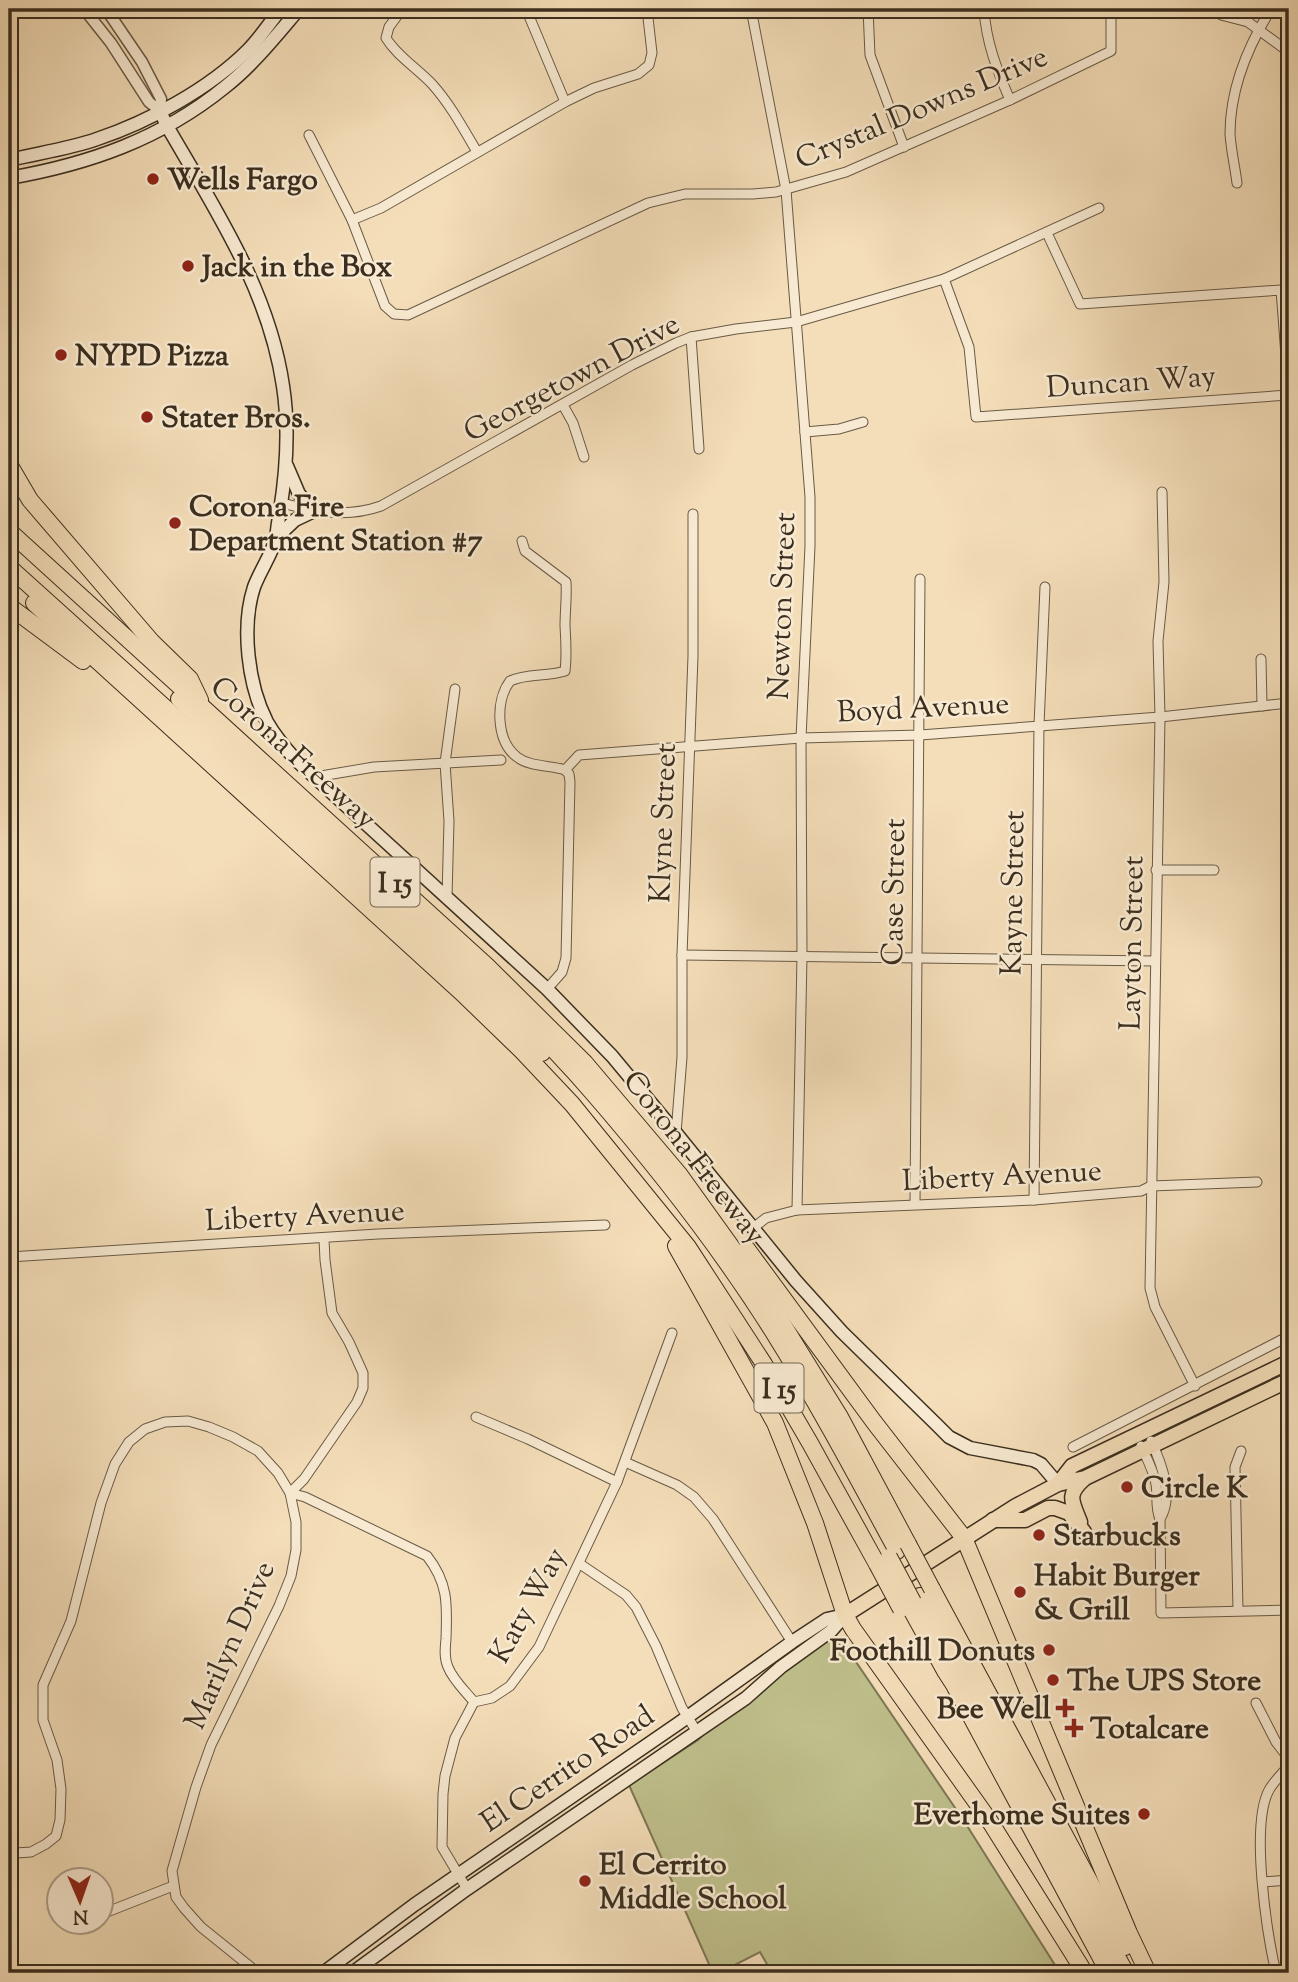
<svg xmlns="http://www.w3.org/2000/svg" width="1298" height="1982" font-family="'Sorts Mill Goudy',serif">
<rect width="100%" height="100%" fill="#f4deb9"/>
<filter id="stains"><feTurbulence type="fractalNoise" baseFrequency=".00286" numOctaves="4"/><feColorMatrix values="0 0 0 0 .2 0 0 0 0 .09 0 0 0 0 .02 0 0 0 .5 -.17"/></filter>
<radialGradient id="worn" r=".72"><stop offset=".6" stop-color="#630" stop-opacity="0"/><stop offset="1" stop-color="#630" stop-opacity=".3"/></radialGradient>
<polygon fill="#bfc08c" stroke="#7d7755" stroke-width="2" points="832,1637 856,1662 964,1821 1060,1973 772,1973 760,1952 719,1973 713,1973 629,1785 698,1740 741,1696"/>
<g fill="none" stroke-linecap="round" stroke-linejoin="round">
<defs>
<g id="minor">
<path d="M402,9L389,27L386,38C397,56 417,68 432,84C450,104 463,128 477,152"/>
<polyline points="751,9 786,190 810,497 810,546 801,738 802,956 797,1210"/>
<polyline points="868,9 870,55 904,147"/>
<path d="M984,9C986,42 997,70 1010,100"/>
<polyline points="1221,15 1248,22 1289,52"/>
<polyline points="529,16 565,102"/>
<polyline points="309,135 352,220 385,306 394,314 408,315 648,203 685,194 753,194 776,192 846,172 1010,100 1111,51 1111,9"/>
<path d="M1237,183C1235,167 1231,150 1230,134C1230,90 1248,46 1271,9"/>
<polyline points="352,220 381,208 565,102 594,88 638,74 649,65 652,53 647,9"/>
<polyline points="1047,233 1080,304 1281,290 1289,395"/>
<polyline points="944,279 969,347 976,417 1289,395"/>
<polyline points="691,337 699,449"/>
<polyline points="563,405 573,423 584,457"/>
<polyline points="805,432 839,429 863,422"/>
<polyline points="1162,492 1164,582 1158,641 1160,717 1150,1288 1155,1307 1195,1386"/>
<path d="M282,503C316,512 347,518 381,506L632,365L676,343L691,337L736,329L796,322L944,279L1099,208"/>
<path d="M522,541L525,551L566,582C567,597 565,611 565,626C566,642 567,655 565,671C547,677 527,673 510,681C495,701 496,741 517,757C530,767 550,765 565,770L569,774L570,782L566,958L562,972L547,989"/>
<polyline points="1261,659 1262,706"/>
<polyline points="565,770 579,755 801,738 920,735 1160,717 1289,703"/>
<polyline points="315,777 374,767 501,760"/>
<polyline points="1156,870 1214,870"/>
<polyline points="447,897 449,821 445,763 455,689"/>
<polyline points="682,955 1155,961"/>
<polyline points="676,1133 682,1057 682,955 693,656 693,514"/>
<polyline points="1034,1200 1039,725 1045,587"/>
<polyline points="915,1204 920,579"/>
<polyline points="753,1228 766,1218 797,1210 1034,1200 1141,1191 1151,1186 1257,1182"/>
<path d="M324,1239L325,1260L332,1313L349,1342L363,1373V1388L357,1402L304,1479L290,1493L305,1497L427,1556C449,1584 447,1606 446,1639C445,1648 444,1658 448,1667C453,1680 466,1692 474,1702"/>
<polyline points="9,1257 378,1234 605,1225"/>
<polyline points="476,1417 528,1439 617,1482"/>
<path d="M1151,1441C1162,1464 1174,1496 1160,1519"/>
<path d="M1141,1446C1147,1459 1153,1469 1156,1484C1158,1496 1155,1508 1160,1519L1161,1613L1289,1610"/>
<polyline points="1073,1447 1289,1336"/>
<polyline points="625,1462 677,1485 694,1497 713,1519 792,1642"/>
<polyline points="580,1564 626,1595 636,1607 656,1646 682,1708 697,1732"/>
<polyline points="1238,1610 1235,1467 1241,1451"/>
<polyline points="1256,1703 1276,1742 1289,1759"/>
<polyline points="9,1851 16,1853 31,1852 46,1844 56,1836 60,1820 61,1789 57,1760 43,1720 43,1685 71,1621 101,1503 115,1464 129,1442 145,1429 165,1422 188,1421 209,1427 233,1437 258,1451 278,1473 290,1493 296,1522 296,1550 291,1576 279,1606 211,1745 196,1787 172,1871 176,1897 184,1908 201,1927 258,1973"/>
<polyline points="1263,1882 1289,1880"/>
<polyline points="467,1889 442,1847 443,1794 445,1776 455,1738 474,1702 492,1698 510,1686 539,1647 617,1482 672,1333"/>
<polyline points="102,1914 173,1886"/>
<path d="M1276,1973C1267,1934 1250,1825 1269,1790C1274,1781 1283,1773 1289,1765"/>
</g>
<g id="tertiary">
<polyline points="84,9 111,43 149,102 160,111"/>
<polyline points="106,9 142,62 161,99 160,111"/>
</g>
<g id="secondary">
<path d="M160,111L167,126C215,209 269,290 283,386C290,431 286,478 278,523C277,528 277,534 276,539C271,555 260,571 254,587C241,627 248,685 267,722C275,736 285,748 296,760L547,989L612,1056L676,1133L796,1281L842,1332L937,1425L949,1437L970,1448L1033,1460L1041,1464L1058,1484"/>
<path d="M9,160C38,153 69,149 97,139C148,122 209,89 248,50C260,38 270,22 281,9"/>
<path d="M9,178C89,164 161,139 225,87C253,65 276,36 299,9"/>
<polyline points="276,538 295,520 314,511 299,494 287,466"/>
<polyline points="323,1973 414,1905 679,1723 792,1642 827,1619 845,1615"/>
<polyline points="352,1973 467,1889 746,1698 781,1667 831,1631 845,1615"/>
</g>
<g id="primary">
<polyline points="1058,1484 1072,1466 1289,1362"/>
<polyline points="993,1520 1025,1520 1048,1508 1055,1508 1069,1513 1084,1532"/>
<path d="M1080,1522C1072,1501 1066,1495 1084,1479"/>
<polyline points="845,1615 1016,1506 1058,1484 1085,1478 1289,1380"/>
</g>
<g id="motorway">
<polyline points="9,464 30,500 152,642 190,679 200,700"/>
<polyline points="9,531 487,966 585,1063 679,1174 756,1281 840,1417 908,1544"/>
<polyline points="9,567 353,877 487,1000 542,1053"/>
<polyline points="34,603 461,992 522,1051 572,1104 688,1247 764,1364 810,1443 877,1564"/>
<polyline points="9,606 83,661"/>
<path d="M179,699C250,766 322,833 394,899C462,961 532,1022 592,1092C657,1167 719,1246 772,1330C817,1402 857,1477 897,1551"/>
<polyline points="676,1246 775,1423 815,1523 845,1615 853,1629 989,1820 1085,1973"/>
<polyline points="747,1249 874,1422 964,1538 1129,1933 1148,1973"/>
<polyline points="932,1589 1125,1947"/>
<polyline points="920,1596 1126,1973"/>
<polyline points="908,1604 945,1671 954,1685 1109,1973"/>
</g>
</defs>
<use href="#minor" stroke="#695a45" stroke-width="11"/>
<use href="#tertiary" stroke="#695a45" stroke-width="13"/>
<use href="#secondary" stroke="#3b2e1e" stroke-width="15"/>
<use href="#primary" stroke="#3b2e1e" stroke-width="17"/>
<use href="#motorway" stroke="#3b2e1e" stroke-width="18"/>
<use href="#minor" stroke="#f8ead2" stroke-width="9"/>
<use href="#tertiary" stroke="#f8ead2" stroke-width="10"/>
<use href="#secondary" stroke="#f8ead2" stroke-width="12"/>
<use href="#primary" stroke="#f4deb9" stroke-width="14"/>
<use href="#motorway" stroke="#f4deb9" stroke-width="16"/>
<defs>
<g id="motorway-bridge">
<polyline points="908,1544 932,1589"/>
<polyline points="889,1557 913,1602"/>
<polyline points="877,1564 901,1609"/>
</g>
</defs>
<use href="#motorway-bridge" stroke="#3b2e1e" stroke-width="18" stroke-linecap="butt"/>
<use href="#motorway-bridge" stroke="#f4deb9" stroke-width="16"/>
</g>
<g fill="#8f2418" stroke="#f8ead2" stroke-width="2.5">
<circle cx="153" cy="179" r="7"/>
<circle cx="188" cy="266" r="7"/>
<circle cx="61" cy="355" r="7"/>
<circle cx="147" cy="417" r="7"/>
<circle cx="175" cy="523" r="7"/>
<circle cx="1127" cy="1487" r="7"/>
<circle cx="1039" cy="1535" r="7"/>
<circle cx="1020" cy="1592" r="7"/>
<circle cx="1049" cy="1650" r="7"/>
<circle cx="1053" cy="1680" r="7"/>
<path d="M1061.5 1697.5h7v7h7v7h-7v7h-7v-7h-7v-7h7z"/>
<path d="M1070.5 1717.5h7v7h7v7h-7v7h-7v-7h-7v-7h7z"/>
<circle cx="1144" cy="1814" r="7"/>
<circle cx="585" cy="1881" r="7"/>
</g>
<g text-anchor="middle" stroke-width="5" stroke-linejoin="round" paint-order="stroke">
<g fill="#f8ead2" stroke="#746654" stroke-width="2">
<rect x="370.5" y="857.5" width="49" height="49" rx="5"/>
<rect x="754.5" y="1363.5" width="49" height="49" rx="5"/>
</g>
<g font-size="28" font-weight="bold" fill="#3b2e1e">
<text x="395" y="892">I 15</text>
<text x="779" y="1398">I 15</text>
</g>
<g font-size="30" fill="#3b2e1e" stroke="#f8ead2">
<text transform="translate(921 107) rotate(-23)" y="10">Crystal Downs Drive</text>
<text transform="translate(571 377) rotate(-28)" y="10">Georgetown Drive</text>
<text transform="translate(1131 381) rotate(-4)" y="10">Duncan Way</text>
<text transform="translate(781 606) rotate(-88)" y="10">Newton Street</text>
<text transform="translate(923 707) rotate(-3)" y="10">Boyd Avenue</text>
<text transform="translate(294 752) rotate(42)" y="10">Corona Freeway</text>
<text transform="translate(662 823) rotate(-88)" y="10">Klyne Street</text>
<text transform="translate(893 892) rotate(-89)" y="10">Case Street</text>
<text transform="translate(1012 893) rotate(-89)" y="10">Kayne Street</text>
<text transform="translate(1131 943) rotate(-89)" y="10">Layton Street</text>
<text transform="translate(695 1157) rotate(52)" y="10">Corona Freeway</text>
<text transform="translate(1002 1175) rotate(-3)" y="10">Liberty Avenue</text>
<text transform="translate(305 1215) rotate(-3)" y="10">Liberty Avenue</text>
<text transform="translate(527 1605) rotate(-61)" y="10">Katy Way</text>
<text transform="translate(229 1645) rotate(-66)" y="10">Marilyn Drive</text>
<text transform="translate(567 1768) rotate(-34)" y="10">El Cerrito Road</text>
</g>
<g font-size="30" font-weight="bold" fill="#3b2e1e" stroke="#f8ead2" text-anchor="start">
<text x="167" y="189">Wells Fargo</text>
<text x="202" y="276">Jack in the Box</text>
<text x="75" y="365">NYPD Pizza</text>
<text x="161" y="427">Stater Bros.</text>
<text x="189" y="516">Corona Fire<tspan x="189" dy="34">Department Station #7</tspan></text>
<text x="1141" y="1497">Circle K</text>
<text x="1053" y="1545">Starbucks</text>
<text x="1034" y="1585">Habit Burger<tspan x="1034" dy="34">&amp; Grill</tspan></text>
<text x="1035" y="1660" text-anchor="end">Foothill Donuts</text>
<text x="1067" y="1690">The UPS Store</text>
<text x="1051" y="1718" text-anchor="end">Bee Well</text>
<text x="1090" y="1738">Totalcare</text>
<text x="1130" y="1824" text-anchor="end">Everhome Suites</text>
<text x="599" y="1874">El Cerrito<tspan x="599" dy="34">Middle School</tspan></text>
</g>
</g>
<rect width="1298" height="1982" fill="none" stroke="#f4deb9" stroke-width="35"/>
<rect x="10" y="10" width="1277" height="1961" fill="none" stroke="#3b2e1e" stroke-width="3.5"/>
<rect x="18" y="18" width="1263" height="1947" fill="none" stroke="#3b2e1e" stroke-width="2"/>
<g transform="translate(80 1901) rotate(178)"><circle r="33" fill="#f8ead2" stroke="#ac9f8a" stroke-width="2"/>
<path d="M0-5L12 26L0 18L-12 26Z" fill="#8f2418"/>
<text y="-10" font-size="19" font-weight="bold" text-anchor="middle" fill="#3b2e1e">N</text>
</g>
<rect width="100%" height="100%" filter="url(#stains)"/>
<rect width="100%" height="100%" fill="url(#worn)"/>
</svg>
